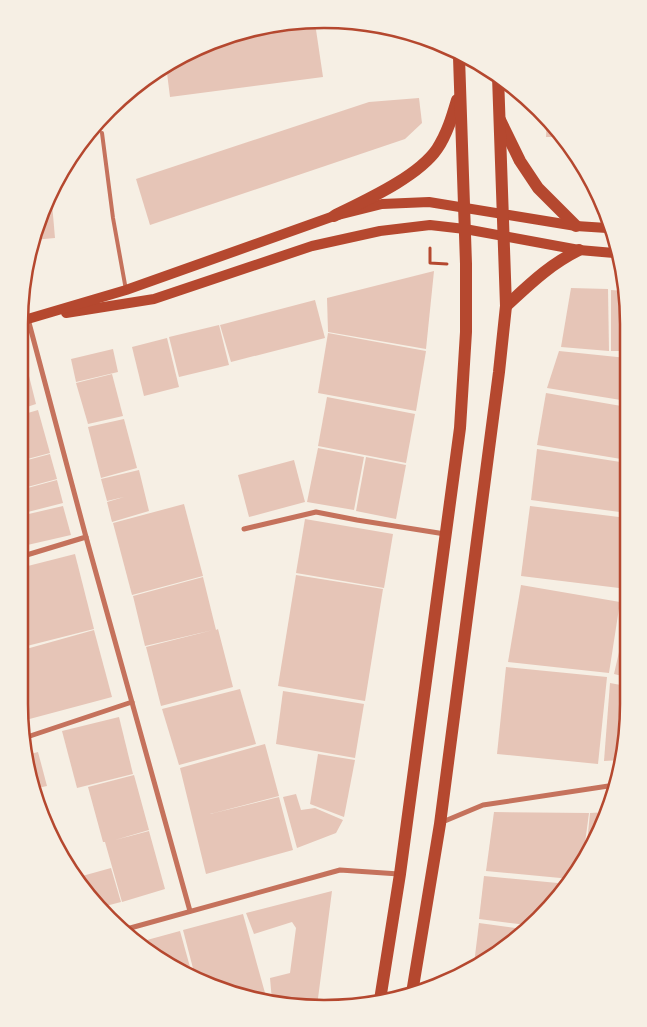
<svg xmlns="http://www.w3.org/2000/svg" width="647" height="1027" font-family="Spectral,serif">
<rect width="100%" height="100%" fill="#f6efe4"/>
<g fill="#e6c5b7">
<polygon points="284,21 315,23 323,77 170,97 166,65 171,59"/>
<polygon points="419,98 422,123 405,139 150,225 136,179 369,102"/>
<polygon points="547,118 553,123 563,137 546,137"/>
<polygon points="51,192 55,238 33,240 42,207"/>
<polygon points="434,271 426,349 328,332 327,298"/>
<polygon points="571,288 608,289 609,351 561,347"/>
<polygon points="611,290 624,291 628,303 627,351 611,351"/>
<polygon points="315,300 325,338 231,362 220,325"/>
<polygon points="219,325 229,365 179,377 169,337"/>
<polygon points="328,333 426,351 416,411 318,393"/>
<polygon points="167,338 179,387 144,396 132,347"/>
<polygon points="113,349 118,372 76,382 71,359"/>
<polygon points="559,351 627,358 627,401 547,388"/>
<polygon points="26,364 36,404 21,409 21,365"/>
<polygon points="112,374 123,416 88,424 76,383"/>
<polygon points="546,393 627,407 627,460 537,445"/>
<polygon points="327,397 415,414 406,463 318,446"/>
<polygon points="38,410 50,453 20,461 21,415"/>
<polygon points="124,419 137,468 101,478 88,427"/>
<polygon points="318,448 364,457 354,510 307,502"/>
<polygon points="537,449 627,463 627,513 531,500"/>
<polygon points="50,454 57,479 20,489 20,462"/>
<polygon points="366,457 406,465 396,519 356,511"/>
<polygon points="294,460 305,502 249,517 238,475"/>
<polygon points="139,470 149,511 112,522 107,502 124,497 107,501 101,479"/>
<polygon points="57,480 63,503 20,514 20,490"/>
<polygon points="184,504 203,576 132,595 113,523"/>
<polygon points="63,506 71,535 23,546 20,534 20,516"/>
<polygon points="530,506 627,518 619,588 521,576"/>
<polygon points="305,519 393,534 384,588 296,573"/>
<polygon points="75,554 94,629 19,648 20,568"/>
<polygon points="296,575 383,589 365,701 278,686"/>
<polygon points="203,577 216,630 218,629 233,687 161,706 146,647 213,630 145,646 133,596"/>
<polygon points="521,585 620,602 609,673 508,662"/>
<polygon points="94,630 112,697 22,721 19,704 19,651"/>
<polygon points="624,630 626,631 626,677 614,674"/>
<polygon points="506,667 607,677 598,764 497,754"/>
<polygon points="610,683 626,686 626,743 621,760 604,761"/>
<polygon points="240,689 256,744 179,765 162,709"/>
<polygon points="283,691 364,704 355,758 276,744"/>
<polygon points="119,717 133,774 77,788 62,731"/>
<polygon points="265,744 279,796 210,814 279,797 293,850 206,874 180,768"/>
<polygon points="38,752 47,786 33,789 27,755"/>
<polygon points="318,754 355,760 344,817 310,804"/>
<polygon points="134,775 149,830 115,840 149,831 165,889 122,902 105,842 103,842 88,787"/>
<polygon points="296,794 301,810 315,808 343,820 336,833 297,848 283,797"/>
<polygon points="494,812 589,813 583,858 571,879 486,871"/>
<polygon points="607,812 605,820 586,853 590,813"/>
<polygon points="111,868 121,902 102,907 75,878"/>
<polygon points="484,876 568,884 565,889 527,925 479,919"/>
<polygon points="332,891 317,1006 293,1005 272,1001 270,978 290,973 296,928 292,922 254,934 246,913"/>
<polygon points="243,914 267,1000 225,992 195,976 183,930"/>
<polygon points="479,923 523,929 493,957 477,964 474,964"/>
<polygon points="180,931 192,974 136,943"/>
</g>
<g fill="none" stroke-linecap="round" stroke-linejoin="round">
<polyline stroke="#b5482f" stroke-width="3" points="430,248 430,263 447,264"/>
<polyline stroke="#c5725c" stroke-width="4" points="102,133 113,218 126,290"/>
<g stroke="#c5725c" stroke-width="5">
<polyline points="28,319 86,537 190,911"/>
<polyline points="244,529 316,512 357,520 445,534"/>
<polyline points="20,557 86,537"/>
<polyline points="24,738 132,702"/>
<polyline points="440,823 483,805 615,785"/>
<polyline points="123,930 340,870 399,874"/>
</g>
<g stroke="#b5482f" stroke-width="10">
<polyline points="66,313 154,299 312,246 380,231 430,225 465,229 579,250 614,253"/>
<polyline points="21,321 126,290 334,216 382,204 429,202 576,226 607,228"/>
</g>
<g stroke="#b5482f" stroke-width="12">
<polyline points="500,120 520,161 538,188 576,226"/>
<path d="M334,216C364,201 418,177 437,149C447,134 452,117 457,100"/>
<path d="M506,306C530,284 549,265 579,250"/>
<polyline points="412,993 440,824 499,372 506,306 498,76"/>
<polyline points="380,1000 400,874 460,428 466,332 466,264 459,57"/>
</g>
</g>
<path d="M0 0H647V1027H0ZM324 28H324A296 296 0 0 1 620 324V704A296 296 0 0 1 324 1000H324A296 296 0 0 1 28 704V324A296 296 0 0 1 324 28Z" fill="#f6efe4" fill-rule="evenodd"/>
<path fill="none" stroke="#b5482f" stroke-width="2.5" d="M324 28H324A296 296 0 0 1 620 324V704A296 296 0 0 1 324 1000H324A296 296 0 0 1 28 704V324A296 296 0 0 1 324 28Z"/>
</svg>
